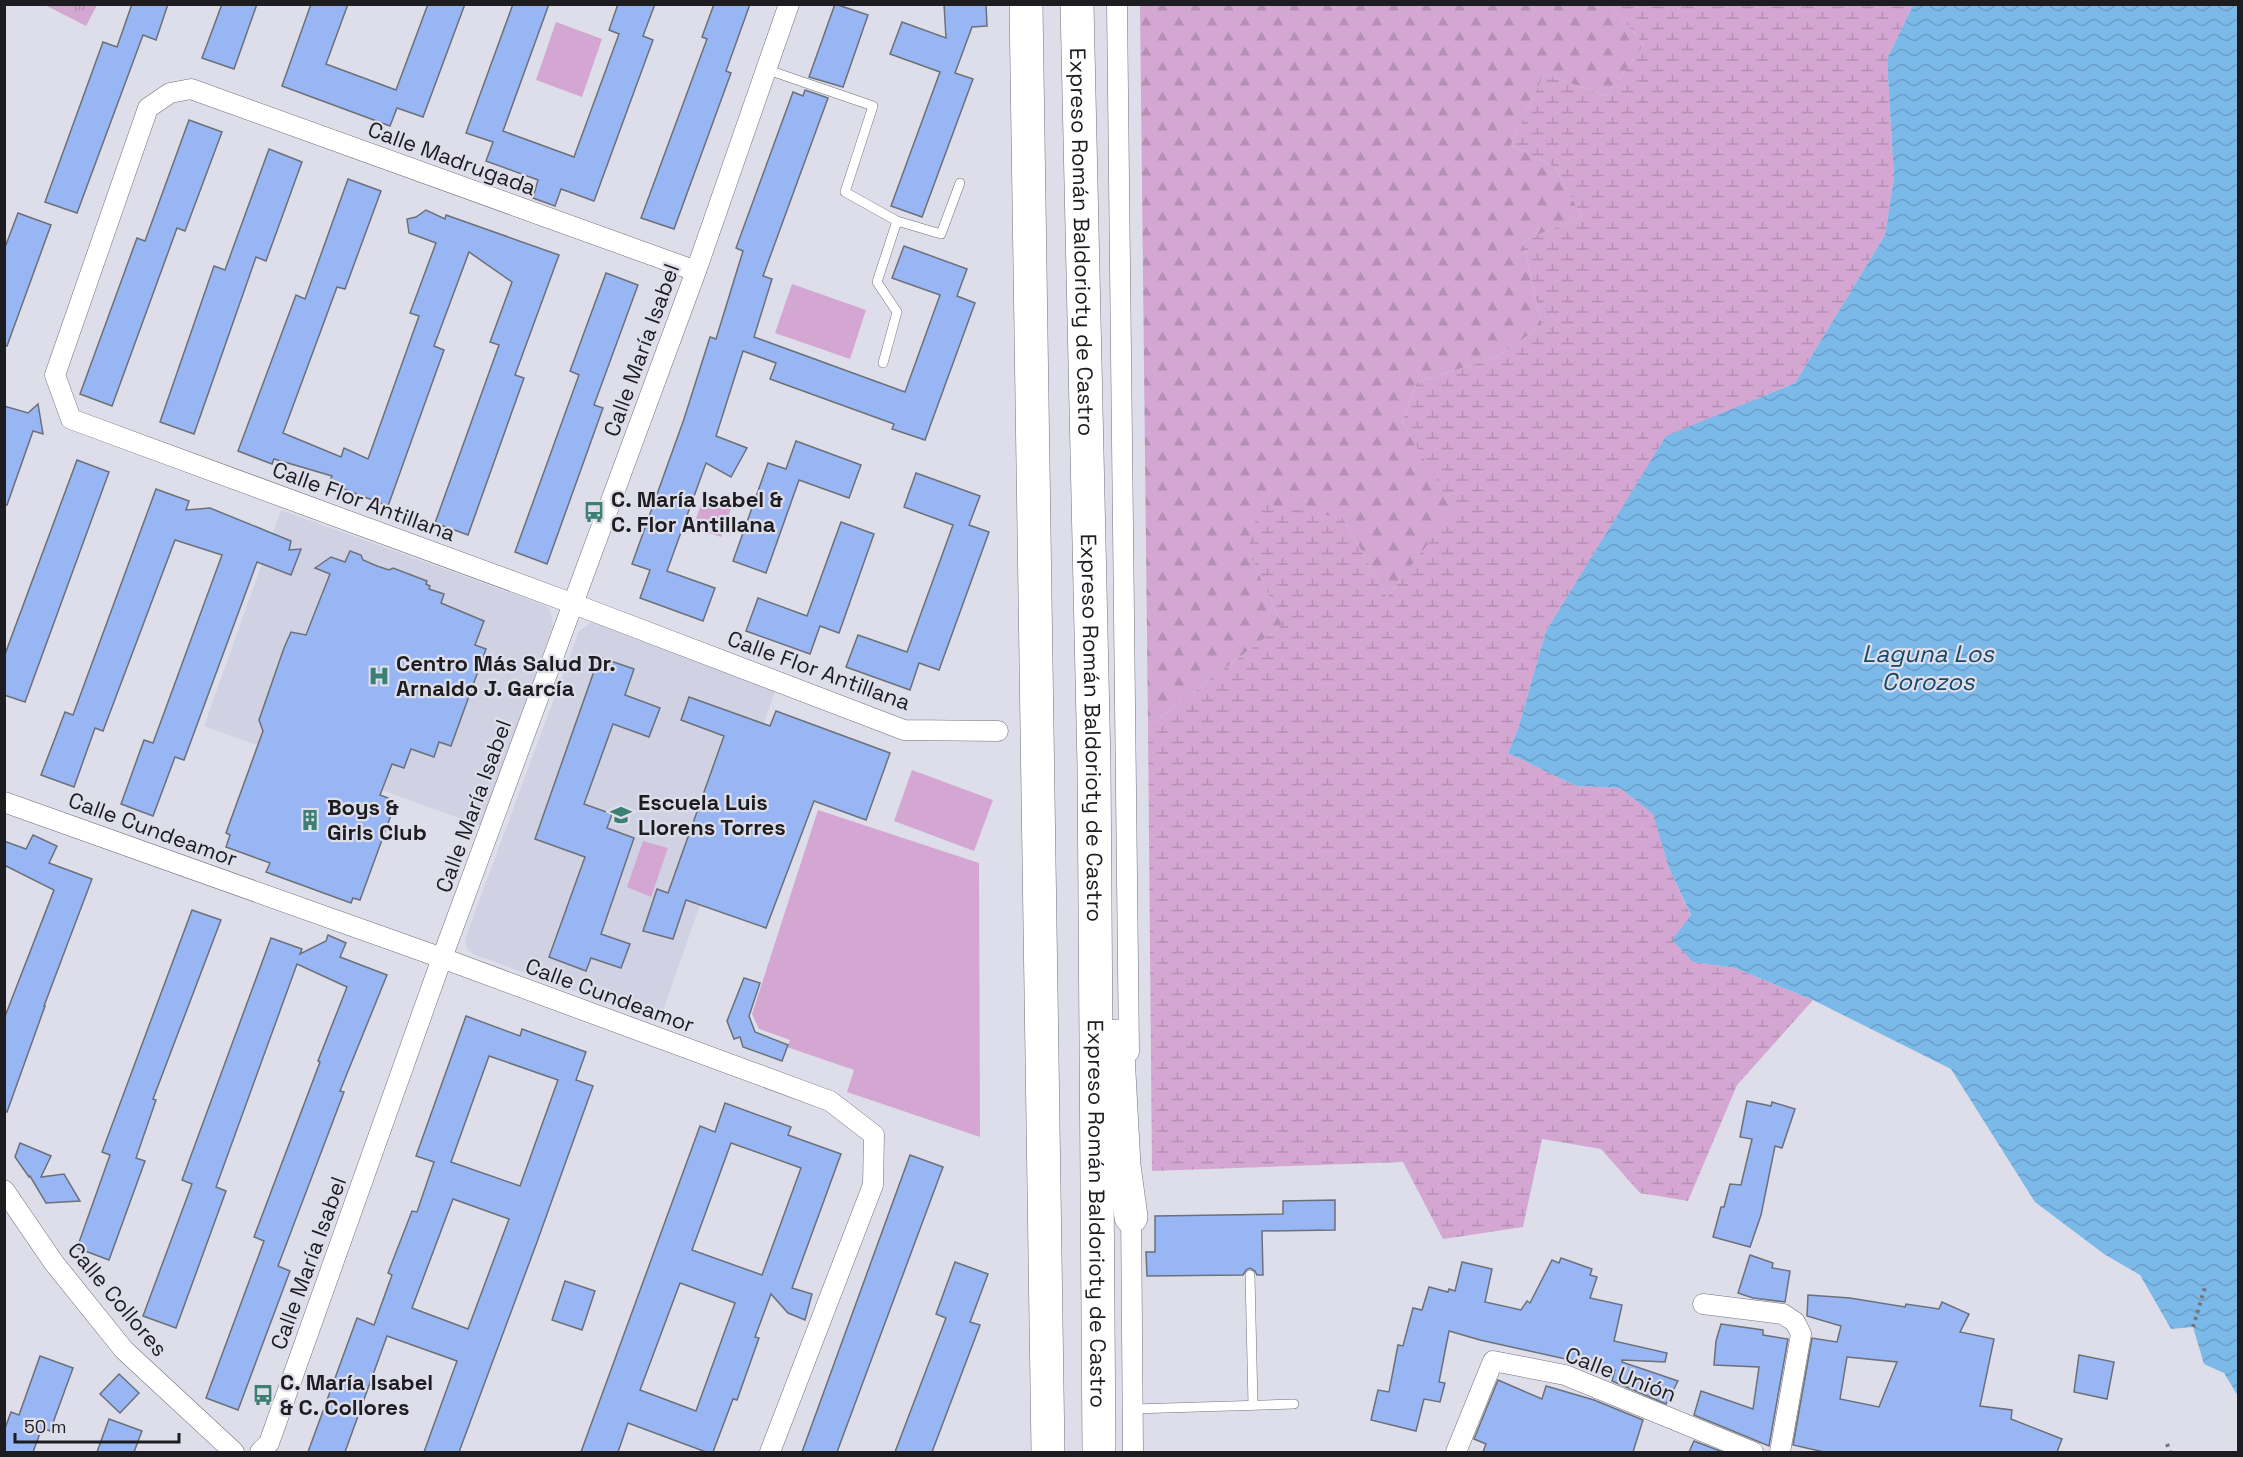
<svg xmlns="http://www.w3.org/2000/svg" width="2243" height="1457" font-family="'Space Grotesk',sans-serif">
<defs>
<pattern id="forest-firs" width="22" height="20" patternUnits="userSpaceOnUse" patternTransform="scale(1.5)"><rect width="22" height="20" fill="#d3a7d2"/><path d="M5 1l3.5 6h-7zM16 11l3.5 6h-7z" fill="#b58fb4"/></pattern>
<pattern id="wetland-marsh" width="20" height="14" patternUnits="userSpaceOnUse" patternTransform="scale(1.5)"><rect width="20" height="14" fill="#d3a7d2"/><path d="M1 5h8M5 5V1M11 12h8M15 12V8" fill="none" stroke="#b58fb4"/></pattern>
<pattern id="park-tufts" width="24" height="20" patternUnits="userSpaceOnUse" patternTransform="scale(1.5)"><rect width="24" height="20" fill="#d3a7d2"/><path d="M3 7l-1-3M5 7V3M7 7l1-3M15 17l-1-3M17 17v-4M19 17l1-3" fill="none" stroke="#b58fb4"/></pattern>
<pattern id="water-waves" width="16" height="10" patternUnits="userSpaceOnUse" patternTransform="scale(1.5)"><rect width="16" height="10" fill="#7bb9e9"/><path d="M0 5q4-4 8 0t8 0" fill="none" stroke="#6a9ec8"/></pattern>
</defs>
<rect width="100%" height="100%" fill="#dedeea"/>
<g fill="#d1d1e4">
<polygon points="281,510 544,605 550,609 553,626 481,826 204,726"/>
<polygon points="593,621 775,691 659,1022 473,954 467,948 465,939 579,631"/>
</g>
<polygon fill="url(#forest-firs)" points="1140,5 1610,5 1644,45 1606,96 1544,74 1511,145 1555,167 1582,217 1523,241 1542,326 1495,358 1417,382 1402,422 1455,510 1387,597 1343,518 1248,550 1282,625 1148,727"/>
<polygon fill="url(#wetland-marsh)" points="1610,5 1913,5 1887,59 1894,178 1885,235 1795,383 1666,437 1546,631 1518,729 1508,753 1576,786 1620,788 1654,814 1669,868 1691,916 1693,962 1735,968 1813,1000 1737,1085 1688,1201 1640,1193 1601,1149 1542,1139 1523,1227 1443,1239 1403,1162 1152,1171 1148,727 1282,625 1248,550 1260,503 1343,518 1387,597 1454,510 1402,422 1417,382 1495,358 1542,326 1523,241 1582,217 1555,167 1511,145 1544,74 1606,96 1644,45"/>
<g fill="url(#park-tufts)">
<polygon points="45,5 97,5 86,26"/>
<polygon points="704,496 732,506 721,537 693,527"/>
</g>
<g fill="#d3a7d2">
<polygon points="556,22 602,39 582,97 536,80"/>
<polygon points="792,284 866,310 850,359 775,333"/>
<polygon points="912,770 993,800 974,851 894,821"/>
<polygon points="818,810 979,863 980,1137 847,1092 854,1070 787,1047 790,1040 759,1029 752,1014"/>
<polygon points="643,841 668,848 651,897 627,887"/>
</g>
<polygon fill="url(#water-waves)" points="1913,5 2238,5 2238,1396 2224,1373 2204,1364 2193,1327 2171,1329 2140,1275 2104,1254 2035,1202 1951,1069 1813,1000 1735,968 1693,962 1672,940 1691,915 1669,868 1653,814 1620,788 1576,786 1508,753 1518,729 1546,631 1666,436 1795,383 1885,235 1894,178 1887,59"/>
<g fill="#98b6f4" stroke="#6b7079" stroke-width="1.5" fill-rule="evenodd">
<polygon points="132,4 168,4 156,40 143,35 77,213 45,202 103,42 117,47"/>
<polygon points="222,4 257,4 234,69 202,58"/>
<polygon points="311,4 348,4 326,64 396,90 428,4 465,4 423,117 397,108 390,126 282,86"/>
<polygon points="513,4 549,4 503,131 574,157 619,34 609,30 618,4 655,4 643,36 653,40 594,201 561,189 555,206 533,198 538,180 486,161 493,142 466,133"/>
<polygon points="714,4 750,4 726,71 731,73 674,229 641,218 707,39 702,37"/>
<polygon points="835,4 868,15 843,87 809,77"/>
<polygon points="944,4 986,4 987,26 972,27 955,73 973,79 922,217 891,206 940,72 890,54 902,22 946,38"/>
<polygon points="805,90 828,98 763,276 772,279 754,337 905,392 940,295 892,278 904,246 967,269 957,296 975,303 925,440 892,429 894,424 770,379 776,363 743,351 716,436 747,448 731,477 706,463 667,571 715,588 703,621 640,598 650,570 632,564 684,419 710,337 716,339 743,251 736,248 793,92 803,96"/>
<polygon points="189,120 222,132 185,231 177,228 112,406 80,394 137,238 145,241"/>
<polygon points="269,149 302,162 266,261 256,257 194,434 160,422 214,266 225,270"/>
<polygon points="348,179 381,191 345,289 337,287 283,433 341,457 344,448 368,459 419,316 410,313 436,243 409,233 407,219 416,217 426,210 445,219 446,215 559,255 515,375 524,378 468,535 435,523 499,345 490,342 512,282 469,252 434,346 444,350 388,506 328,483 332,476 274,459 272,464 238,451 296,295 305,299"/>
<polygon points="18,213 51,225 7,346 4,346 4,250"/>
<polygon points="606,273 638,285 594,405 603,408 547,564 515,552 579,375 570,371"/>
<polygon points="38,404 43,434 33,431 7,505 4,504 4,406 28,413"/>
<polygon points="796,441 861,465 849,498 799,480 766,573 733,561 768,463 786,469"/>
<polygon points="77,460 109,472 25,702 4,695 4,657"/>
<polygon points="916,473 980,496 969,525 989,532 939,670 919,663 910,690 846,667 858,635 907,652 953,525 904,507"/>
<polygon points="156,489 189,501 186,510 210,508 291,541 289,550 301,549 291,575 257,562 184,760 175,757 153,816 121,804 144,740 153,743 222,555 175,540 103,731 95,728 74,787 41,775 65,712 73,715"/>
<polygon points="841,522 874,534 839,633 820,626 810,654 746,631 758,598 807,616"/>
<polygon points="350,551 361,555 363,560 377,566 389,570 393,568 427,581 426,584 430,586 429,589 444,594 441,603 484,621 475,645 486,649 451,746 439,742 434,757 411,749 404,768 392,764 380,795 388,798 386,804 394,807 360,900 353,898 351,903 266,872 270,863 226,847 230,835 226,833 263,731 259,720 284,648 291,632 306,635 330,574 315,568 331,557 345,562"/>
<polygon points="599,657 634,669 625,695 660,708 649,737 613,724 584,804 612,814 607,828 634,838 601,934 630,944 621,968 591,958 586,971 549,957 585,857 535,839"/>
<polygon points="689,697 770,726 776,711 890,753 866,820 814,801 766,928 686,900 673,939 643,931 657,889 668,893 724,736 681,720"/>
<polygon points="33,835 57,846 49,863 92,879 44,1006 45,1006 7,1112 4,1112 4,1019 54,890 4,865 4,841 26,849"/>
<polygon points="192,910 221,920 153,1099 156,1100 136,1158 145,1161 109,1260 77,1248 110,1155 102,1152"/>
<polygon points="328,935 346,943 340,957 387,975 340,1091 344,1092 278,1266 290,1271 238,1410 206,1398 264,1241 254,1237 320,1062 318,1061 347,987 297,964 216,1187 226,1191 176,1328 143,1316 192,1184 182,1180 271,938 302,949 300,954 326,941"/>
<polygon points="744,978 760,983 749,1016 755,1032 788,1045 782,1061 743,1047 740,1037 734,1039 727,1021"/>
<path d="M466,1016L520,1036L522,1029L586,1052L576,1080L593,1086L537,1242L459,1452H424L457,1361L387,1336L345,1452H308L357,1318L374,1325L392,1275L388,1273L412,1211L417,1212L434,1162L416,1156ZM489,1056L558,1080L520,1186L451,1162ZM453,1199L509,1219L468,1329L412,1308Z"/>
<polygon points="1747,1101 1771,1106 1772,1102 1795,1109 1782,1148 1775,1146 1761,1215 1750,1247 1713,1237 1721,1207 1724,1207 1730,1184 1741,1185 1752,1139 1740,1137"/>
<path d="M725,1103L791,1127L788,1135L841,1154L792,1288L812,1294L805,1320L788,1313L771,1294L755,1337L759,1338L737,1400L733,1399L713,1452H706L628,1423L618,1452H581L700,1126L715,1132ZM731,1143L801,1168L762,1275L692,1250ZM680,1283L735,1303L696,1411L640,1390Z"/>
<polygon points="20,1143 51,1156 41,1177 64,1174 80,1201 46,1203 30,1176 29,1177 15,1157"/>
<polygon points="910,1155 943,1167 837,1452 802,1452"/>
<polygon points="1335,1200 1335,1230 1262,1231 1263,1275 1257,1275 1255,1271 1250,1268 1246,1270 1243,1275 1147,1276 1146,1252 1155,1252 1155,1216 1283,1214 1283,1201"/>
<polygon points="1750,1255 1773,1263 1772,1268 1790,1271 1785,1302 1753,1298 1738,1293"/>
<polygon points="1561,1258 1592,1269 1590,1275 1597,1277 1590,1298 1622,1305 1614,1341 1667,1353 1665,1362 1622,1360 1622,1362 1678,1381 1666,1404 1612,1381 1615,1370 1480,1340 1449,1331 1439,1382 1445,1383 1440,1402 1424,1399 1416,1431 1371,1420 1378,1390 1389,1392 1398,1345 1403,1346 1413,1308 1422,1310 1429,1287 1448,1292 1449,1289 1455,1291 1462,1262 1492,1269 1485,1302 1521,1310 1527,1301 1530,1303 1552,1260 1559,1263"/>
<polygon points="955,1262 988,1274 970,1322 980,1325 932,1452 895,1452 946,1318 936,1314"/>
<polygon points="565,1281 595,1291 582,1330 552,1320"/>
<path d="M1808,1295L1850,1298L1905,1307L1906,1304L1939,1309L1942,1302L1969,1314L1960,1332L1994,1339L1980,1406L2012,1410L2011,1419L2062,1439L2057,1452H1824L1793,1445L1812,1338L1837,1342L1841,1326L1807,1316ZM1847,1357L1897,1362L1879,1407L1840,1399Z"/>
<polygon points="1721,1324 1763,1330 1763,1335 1788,1339 1769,1446 1694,1415 1701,1391 1753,1409 1759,1367 1714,1365 1716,1341"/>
<polygon points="2079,1355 2114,1362 2107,1399 2074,1392"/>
<polygon points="40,1356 73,1368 50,1431 42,1428 33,1452 4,1452 4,1431 11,1412 19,1415"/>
<polygon points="119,1374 139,1393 120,1413 100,1394"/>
<polygon points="1498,1380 1542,1399 1546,1386 1594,1400 1643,1420 1633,1452 1483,1452 1486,1444 1474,1439"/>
<polygon points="109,1419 142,1431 134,1452 97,1452"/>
<polygon points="1694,1441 1720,1451 1719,1452 1689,1452"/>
</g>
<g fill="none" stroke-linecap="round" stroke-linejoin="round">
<defs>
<g id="lane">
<polyline points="768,70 873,106 845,192 897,221 877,282 897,312 883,363"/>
<polyline points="897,221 941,234 960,183"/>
<polyline points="1250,1275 1253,1405"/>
<polyline points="1133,1409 1294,1404"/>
</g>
<g id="street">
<polyline points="1117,4 1129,1052"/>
<polyline points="696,271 191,89 170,93 148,108 55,375 71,419 574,604 904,730 998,731"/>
<polyline points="4,802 442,958 830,1101 874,1135 873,1185 770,1452"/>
<polyline points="4,1190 54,1263 124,1350 234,1452"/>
<polyline points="1131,1207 1133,1452"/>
<polyline points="1703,1304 1783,1314 1795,1322 1801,1334 1780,1452"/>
<polyline points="260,1452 269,1443 442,958 696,271 789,4"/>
<polyline points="1456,1452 1493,1361 1565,1375 1753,1452"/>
</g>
<g id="highway">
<polyline points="1026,4 1048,1452"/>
<path id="s1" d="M1077,4L1094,766L1099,1452"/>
<polyline points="1117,1036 1124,1166 1131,1217"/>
</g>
</defs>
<use href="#lane" stroke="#71717b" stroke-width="10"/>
<use href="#street" stroke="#71717b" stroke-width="21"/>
<use href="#highway" stroke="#71717b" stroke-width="34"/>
<g stroke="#74747d" stroke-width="4" stroke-dasharray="3 4.5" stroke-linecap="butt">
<polyline points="2193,1327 2205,1287"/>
<polyline points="2167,1444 2170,1452"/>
</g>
<use href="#lane" stroke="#fff" stroke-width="9"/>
<use href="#street" stroke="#fff" stroke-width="20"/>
<use href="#highway" stroke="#fff" stroke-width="33"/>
</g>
<defs>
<symbol id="bus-bare" viewBox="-9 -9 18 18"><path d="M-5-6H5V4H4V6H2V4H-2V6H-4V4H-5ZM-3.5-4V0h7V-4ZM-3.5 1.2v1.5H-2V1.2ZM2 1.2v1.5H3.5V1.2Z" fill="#3c8074" stroke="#dedeea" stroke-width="2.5" paint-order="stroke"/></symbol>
<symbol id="hospital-bare" viewBox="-9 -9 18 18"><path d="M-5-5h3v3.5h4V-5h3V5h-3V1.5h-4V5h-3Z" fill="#3c8074" stroke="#dedeea" stroke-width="2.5" paint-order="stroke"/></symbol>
<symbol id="school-bare" viewBox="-9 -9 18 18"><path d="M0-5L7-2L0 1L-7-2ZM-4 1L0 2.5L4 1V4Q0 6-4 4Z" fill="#3c8074" stroke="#dedeea" stroke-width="2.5" paint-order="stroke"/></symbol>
<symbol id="building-bare" viewBox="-9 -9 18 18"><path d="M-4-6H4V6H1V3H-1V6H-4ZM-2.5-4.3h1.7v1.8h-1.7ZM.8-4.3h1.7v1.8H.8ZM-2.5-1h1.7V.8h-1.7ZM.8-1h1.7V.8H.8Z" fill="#3c8074" stroke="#dedeea" stroke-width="2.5" paint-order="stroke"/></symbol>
</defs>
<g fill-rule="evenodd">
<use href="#bus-bare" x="579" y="497" width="30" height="30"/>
<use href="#hospital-bare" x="364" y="661" width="30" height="30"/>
<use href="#school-bare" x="606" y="800" width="30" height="30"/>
<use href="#building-bare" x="295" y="805" width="30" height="30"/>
<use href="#bus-bare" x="248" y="1380" width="30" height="30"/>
</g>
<g text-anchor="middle" stroke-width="4.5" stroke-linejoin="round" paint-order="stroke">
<g font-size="22" fill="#1c1c21" stroke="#dedeea">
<text transform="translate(452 158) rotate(20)" y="8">Calle Madrugada</text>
<text dy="8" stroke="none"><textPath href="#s1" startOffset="238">Expreso Román Baldorioty de Castro</textPath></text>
<text transform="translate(641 350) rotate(-70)" y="8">Calle María Isabel</text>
<text transform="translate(364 501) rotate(20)" y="8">Calle Flor Antillana</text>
<text transform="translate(819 670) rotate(20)" y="8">Calle Flor Antillana</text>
<text dy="8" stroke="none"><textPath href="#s1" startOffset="724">Expreso Román Baldorioty de Castro</textPath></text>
<text transform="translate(473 806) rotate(-70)" y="8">Calle María Isabel</text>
<text transform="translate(153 829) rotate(20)" y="8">Calle Cundeamor</text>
<text transform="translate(610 995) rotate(20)" y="8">Calle Cundeamor</text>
<text dy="8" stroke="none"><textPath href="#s1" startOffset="1210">Expreso Román Baldorioty de Castro</textPath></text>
<text transform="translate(308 1263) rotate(-70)" y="8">Calle María Isabel</text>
<text transform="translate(118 1299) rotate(50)" y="8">Calle Collores</text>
<text transform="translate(1621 1374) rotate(21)" y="8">Calle Unión</text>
</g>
<g font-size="22" font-weight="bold" fill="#1c1c21" stroke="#dedeea" text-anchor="start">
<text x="611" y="507">C. María Isabel &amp;<tspan x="611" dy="25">C. Flor Antillana</tspan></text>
<text x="396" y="671">Centro Más Salud Dr.<tspan x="396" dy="25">Arnaldo J. García</tspan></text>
<text x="638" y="810">Escuela Luis<tspan x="638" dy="25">Llorens Torres</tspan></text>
<text x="327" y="815">Boys &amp;<tspan x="327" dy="25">Girls Club</tspan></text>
<text x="280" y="1390">C. María Isabel<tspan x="280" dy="25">&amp; C. Collores</tspan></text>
</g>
<g font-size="24" font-style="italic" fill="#194768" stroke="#dedeea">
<text x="1928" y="662">Laguna Los<tspan x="1928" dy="28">Corozos</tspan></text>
</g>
</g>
<rect width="2243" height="1457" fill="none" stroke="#1c1c21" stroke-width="12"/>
<path d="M15 1433v9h164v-9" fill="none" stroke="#1c1c21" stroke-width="3"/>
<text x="24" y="1433" font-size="18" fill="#1c1c21" stroke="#dedeea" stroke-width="4.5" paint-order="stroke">50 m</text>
</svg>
